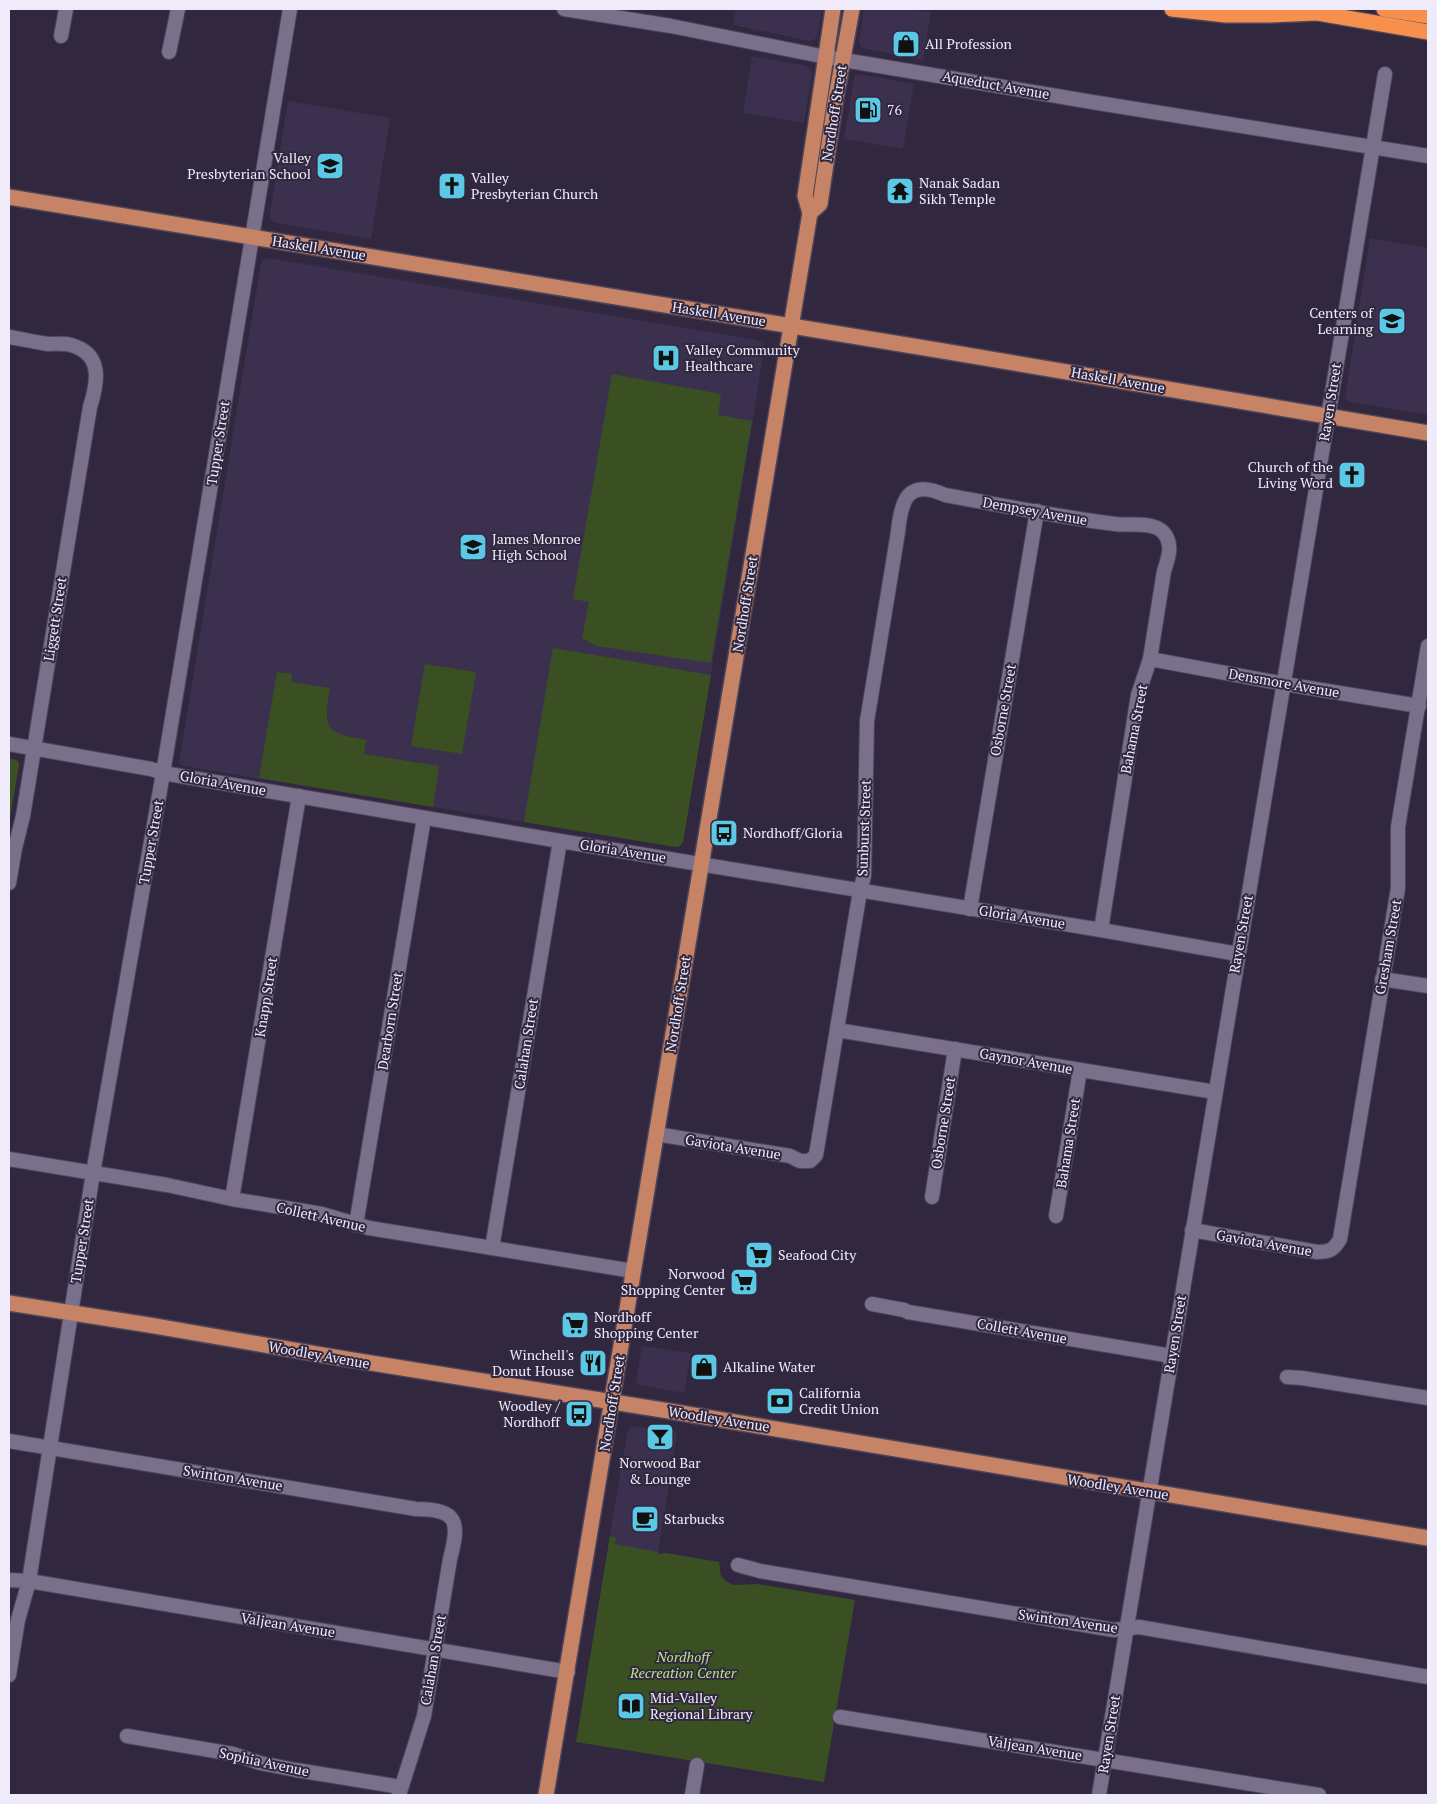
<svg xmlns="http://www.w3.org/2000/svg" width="1437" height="1804" font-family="'PT Serif',serif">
<rect width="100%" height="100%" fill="#312840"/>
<g fill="#3b304e">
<polygon points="736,9 822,9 817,38 810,41 733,25"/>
<polygon points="864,9 908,9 931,12 923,60 861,48 859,41"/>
<polygon points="752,56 806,66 810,69 812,73 804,123 743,113"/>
<polygon points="860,74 914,84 903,149 844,139 854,78 855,75"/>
<polygon points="288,101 390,118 371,239 276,223 270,220 270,213"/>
<polygon points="1370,238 1428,248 1428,415 1350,402 1345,397"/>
<polygon points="268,258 758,340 762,343 764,348 753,419 683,842 680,846 676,847 183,766 179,763 261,263 264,259"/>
<polygon points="642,1346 691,1353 684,1393 639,1385 636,1381"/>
<polygon points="636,1426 677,1433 658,1554 608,1546 627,1433 631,1427"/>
</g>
<g fill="#3b5022">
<polygon points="612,374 721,394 718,415 752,421 711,663 596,646 582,638 589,602 573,599"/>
<polygon points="553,648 711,675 683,842 680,846 676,847 524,822"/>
<polygon points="425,664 476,672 462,754 411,746"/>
<path d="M277,672L292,674L291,682L330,688C323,729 325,733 366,740L364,754L439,766L433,807L259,778Z"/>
<polygon points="9,758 18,761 19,765 9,824"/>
<polygon points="610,1536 616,1537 615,1544 658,1552 658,1554 666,1553 719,1562 721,1576 727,1582 733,1585 757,1584 855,1600 824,1782 576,1742"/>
</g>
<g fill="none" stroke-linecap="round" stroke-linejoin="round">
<defs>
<g id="minor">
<polyline points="564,9 671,26 826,57 1098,103 1428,156"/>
<polyline points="61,36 66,9"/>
<polyline points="169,52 178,9"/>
<path d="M9,337C22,339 35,342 48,344C56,344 63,343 71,345C103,354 98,382 90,407L23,816L15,848L9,883"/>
<polyline points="1150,659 1285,684 1419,706"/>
<polyline points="9,744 151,769 163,773 560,841 1101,930 1238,954"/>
<polyline points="970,909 1037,511"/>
<polyline points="1382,979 1428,986"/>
<polyline points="837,1030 1215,1092"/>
<path d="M656,1134L790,1156L800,1161H810L816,1155L860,891L864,876L867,721L898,532C901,500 908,478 945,495C1001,505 1058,517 1115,524C1129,526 1152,521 1163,532C1174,544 1168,559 1164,571L1150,659L1138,695L1101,930"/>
<polyline points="9,1159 167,1185 232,1199 322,1214 369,1228 633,1271"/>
<polyline points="932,1197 955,1049"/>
<polyline points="232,1199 299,796"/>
<polyline points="1056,1216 1080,1070"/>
<polyline points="356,1225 424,818"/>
<path d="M1192,1230L1317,1252C1329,1252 1334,1250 1340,1239L1398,888V827L1428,646"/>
<polyline points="492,1248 560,841"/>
<polyline points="872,1304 904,1310 908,1312 1172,1356"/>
<polyline points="1287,1377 1302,1378 1428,1398"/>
<path d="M9,1441L416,1509C458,1509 460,1522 450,1559L424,1716L399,1795"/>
<polyline points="738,1565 760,1571 1114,1630 1139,1627 1428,1677"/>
<polyline points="9,1580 29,1581 568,1672"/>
<polyline points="9,1675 18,1620 29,1581 93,1173 163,773 290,9"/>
<polyline points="840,1717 1319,1795"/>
<polyline points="127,1736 233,1754 260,1763 296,1770 401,1787"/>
<polyline points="692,1795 697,1765"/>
<polyline points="1099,1795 1385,74"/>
</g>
<g id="major">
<polyline points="9,197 931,349 1428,433"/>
<polyline points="810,213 820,204 836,97 852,9"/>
<polyline points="9,1303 149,1325 334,1357 669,1411 1428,1538"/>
<polyline points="546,1795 810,213 805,196 833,9"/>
</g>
<g id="highway">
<polyline points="1172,9 1226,15 1269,15 1315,13"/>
<polyline points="1384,9 1428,16"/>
<polyline points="1306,11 1428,32"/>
</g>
</defs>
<use href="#minor" stroke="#4d4559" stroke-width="16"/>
<use href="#major" stroke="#4d4559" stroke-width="18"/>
<use href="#highway" stroke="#4d4559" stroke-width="18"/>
<use href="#minor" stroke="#7a708c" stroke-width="14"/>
<use href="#major" stroke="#c68366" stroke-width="15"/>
<use href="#highway" stroke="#f8904d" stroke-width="15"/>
</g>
<defs>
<symbol id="shop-square" viewBox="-11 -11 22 22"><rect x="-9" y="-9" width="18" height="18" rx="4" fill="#5bc8e6" stroke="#312840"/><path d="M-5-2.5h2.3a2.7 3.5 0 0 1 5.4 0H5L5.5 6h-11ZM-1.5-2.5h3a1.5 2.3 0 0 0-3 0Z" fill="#111"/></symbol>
<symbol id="fuel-square" viewBox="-11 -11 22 22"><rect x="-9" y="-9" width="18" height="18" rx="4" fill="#5bc8e6" stroke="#312840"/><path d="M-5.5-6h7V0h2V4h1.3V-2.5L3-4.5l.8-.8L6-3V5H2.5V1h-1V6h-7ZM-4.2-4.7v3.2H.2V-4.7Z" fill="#111"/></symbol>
<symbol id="school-square" viewBox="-11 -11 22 22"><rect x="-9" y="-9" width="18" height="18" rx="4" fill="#5bc8e6" stroke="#312840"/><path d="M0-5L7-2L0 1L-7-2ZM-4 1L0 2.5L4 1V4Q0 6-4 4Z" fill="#111"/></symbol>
<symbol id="church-square" viewBox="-11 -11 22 22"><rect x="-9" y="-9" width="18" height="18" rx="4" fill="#5bc8e6" stroke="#312840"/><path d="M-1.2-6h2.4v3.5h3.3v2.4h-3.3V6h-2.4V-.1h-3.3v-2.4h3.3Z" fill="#111"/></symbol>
<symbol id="temple-square" viewBox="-11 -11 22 22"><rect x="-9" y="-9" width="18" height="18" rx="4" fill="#5bc8e6" stroke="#312840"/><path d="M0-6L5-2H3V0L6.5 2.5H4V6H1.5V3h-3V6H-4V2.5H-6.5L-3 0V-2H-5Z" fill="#111"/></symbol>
<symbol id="hospital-square" viewBox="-11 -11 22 22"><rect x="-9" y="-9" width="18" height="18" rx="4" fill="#5bc8e6" stroke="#312840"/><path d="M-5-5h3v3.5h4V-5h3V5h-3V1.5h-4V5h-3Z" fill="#111"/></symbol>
<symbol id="bus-square" viewBox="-11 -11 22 22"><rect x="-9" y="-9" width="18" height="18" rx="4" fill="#5bc8e6" stroke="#312840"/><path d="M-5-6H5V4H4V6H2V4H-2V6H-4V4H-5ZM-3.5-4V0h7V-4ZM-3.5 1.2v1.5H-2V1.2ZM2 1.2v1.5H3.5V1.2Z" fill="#111"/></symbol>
<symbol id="supermarket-square" viewBox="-11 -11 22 22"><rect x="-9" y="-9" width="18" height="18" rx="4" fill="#5bc8e6" stroke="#312840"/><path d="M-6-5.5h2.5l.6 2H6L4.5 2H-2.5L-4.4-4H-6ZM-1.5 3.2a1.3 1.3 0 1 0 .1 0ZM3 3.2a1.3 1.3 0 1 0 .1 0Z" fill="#111"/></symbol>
<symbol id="restaurant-square" viewBox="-11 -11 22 22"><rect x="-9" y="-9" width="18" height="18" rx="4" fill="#5bc8e6" stroke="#312840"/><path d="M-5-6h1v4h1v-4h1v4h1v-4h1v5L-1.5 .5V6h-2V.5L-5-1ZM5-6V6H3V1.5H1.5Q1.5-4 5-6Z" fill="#111"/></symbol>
<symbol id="bank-square" viewBox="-11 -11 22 22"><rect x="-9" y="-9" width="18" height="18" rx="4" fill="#5bc8e6" stroke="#312840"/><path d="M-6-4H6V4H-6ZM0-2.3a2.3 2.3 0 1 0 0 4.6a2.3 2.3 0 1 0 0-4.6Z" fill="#111"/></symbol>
<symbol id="bar-square" viewBox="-11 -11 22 22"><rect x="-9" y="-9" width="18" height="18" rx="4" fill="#5bc8e6" stroke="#312840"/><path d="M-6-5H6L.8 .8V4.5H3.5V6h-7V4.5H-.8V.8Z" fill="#111"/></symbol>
<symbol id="cafe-square" viewBox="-11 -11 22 22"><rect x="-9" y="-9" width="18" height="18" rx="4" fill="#5bc8e6" stroke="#312840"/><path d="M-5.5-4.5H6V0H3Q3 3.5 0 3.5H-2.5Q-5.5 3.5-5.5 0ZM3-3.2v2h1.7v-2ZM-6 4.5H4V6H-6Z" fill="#111"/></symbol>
<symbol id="library-square" viewBox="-11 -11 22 22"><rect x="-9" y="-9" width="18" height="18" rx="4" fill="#5bc8e6" stroke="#312840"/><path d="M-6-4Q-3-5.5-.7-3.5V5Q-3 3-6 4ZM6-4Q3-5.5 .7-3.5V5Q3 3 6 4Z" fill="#111"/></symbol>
</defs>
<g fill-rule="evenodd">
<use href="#shop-square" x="890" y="28" width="32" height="32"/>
<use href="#fuel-square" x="852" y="94" width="32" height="32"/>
<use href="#school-square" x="314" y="150" width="32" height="32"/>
<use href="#church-square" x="436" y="170" width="32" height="32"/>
<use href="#temple-square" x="884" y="175" width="32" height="32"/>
<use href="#school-square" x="1376" y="305" width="32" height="32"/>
<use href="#hospital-square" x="650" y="342" width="32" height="32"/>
<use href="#church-square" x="1336" y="459" width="32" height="32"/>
<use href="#school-square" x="457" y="531" width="32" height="32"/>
<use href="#bus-square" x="708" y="817" width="32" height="32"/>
<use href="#supermarket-square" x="743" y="1239" width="32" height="32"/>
<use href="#supermarket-square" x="728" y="1266" width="32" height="32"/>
<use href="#supermarket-square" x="559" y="1309" width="32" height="32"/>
<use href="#restaurant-square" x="577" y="1347" width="32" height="32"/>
<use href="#shop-square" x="688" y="1351" width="32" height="32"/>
<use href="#bank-square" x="764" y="1385" width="32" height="32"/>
<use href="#bus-square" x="563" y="1398" width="32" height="32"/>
<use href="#bar-square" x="644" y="1421" width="32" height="32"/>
<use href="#cafe-square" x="629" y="1503" width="32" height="32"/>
<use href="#library-square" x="615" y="1690" width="32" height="32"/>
</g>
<g text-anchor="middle" stroke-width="4" stroke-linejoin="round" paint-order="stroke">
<g font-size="14" fill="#f0ebfb" stroke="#312840" text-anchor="start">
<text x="925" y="49">All Profession</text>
<text x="887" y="115">76</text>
<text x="311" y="163" text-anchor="end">Valley<tspan x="311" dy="16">Presbyterian School</tspan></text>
<text x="471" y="183">Valley<tspan x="471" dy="16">Presbyterian Church</tspan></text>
<text x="919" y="188">Nanak Sadan<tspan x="919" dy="16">Sikh Temple</tspan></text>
<text x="1373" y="318" text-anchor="end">Centers of<tspan x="1373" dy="16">Learning</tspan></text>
<text x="685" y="355">Valley Community<tspan x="685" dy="16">Healthcare</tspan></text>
<text x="1333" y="472" text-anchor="end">Church of the<tspan x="1333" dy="16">Living Word</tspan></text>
<text x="492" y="544">James Monroe<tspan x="492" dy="16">High School</tspan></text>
<text x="743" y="838">Nordhoff/Gloria</text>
<text x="778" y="1260">Seafood City</text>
<text x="725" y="1279" text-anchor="end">Norwood<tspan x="725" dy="16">Shopping Center</tspan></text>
<text x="594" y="1322">Nordhoff<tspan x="594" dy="16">Shopping Center</tspan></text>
<text x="574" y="1360" text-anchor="end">Winchell's<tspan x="574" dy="16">Donut House</tspan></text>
<text x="723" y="1372">Alkaline Water</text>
<text x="799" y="1398">California<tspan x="799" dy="16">Credit Union</tspan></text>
<text x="560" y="1411" text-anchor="end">Woodley /<tspan x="560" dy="16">Nordhoff</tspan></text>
<text x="660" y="1468" text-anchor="middle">Norwood Bar<tspan x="660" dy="16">&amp; Lounge</tspan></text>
<text x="664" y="1524">Starbucks</text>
<text x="650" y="1703">Mid-Valley<tspan x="650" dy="16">Regional Library</tspan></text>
</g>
<g font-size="14" fill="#f0ebfb" stroke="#312840">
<text transform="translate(996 85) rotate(10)" y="5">Aqueduct Avenue</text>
<text transform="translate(834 113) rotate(-81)" y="5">Nordhoff Street</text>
<text transform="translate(319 248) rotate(9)" y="5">Haskell Avenue</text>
<text transform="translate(719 314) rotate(9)" y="5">Haskell Avenue</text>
<text transform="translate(1118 380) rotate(10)" y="5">Haskell Avenue</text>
<text transform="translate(1330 402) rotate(-81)" y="5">Rayen Street</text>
<text transform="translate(218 443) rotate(-81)" y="5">Tupper Street</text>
<text transform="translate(1035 511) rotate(10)" y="5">Dempsey Avenue</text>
<text transform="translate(745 604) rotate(-81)" y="5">Nordhoff Street</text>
<text transform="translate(55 619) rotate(-81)" y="5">Liggett Street</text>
<text transform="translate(1284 683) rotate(10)" y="5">Densmore Avenue</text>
<text transform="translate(1003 710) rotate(-80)" y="5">Osborne Street</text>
<text transform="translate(1134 729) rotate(-79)" y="5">Bahama Street</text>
<text transform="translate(223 783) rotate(10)" y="5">Gloria Avenue</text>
<text transform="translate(864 828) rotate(-88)" y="5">Sunburst Street</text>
<text transform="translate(151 842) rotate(-80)" y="5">Tupper Street</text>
<text transform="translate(623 851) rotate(9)" y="5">Gloria Avenue</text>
<text transform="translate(1022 917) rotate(9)" y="5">Gloria Avenue</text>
<text transform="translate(1241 934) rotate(-80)" y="5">Rayen Street</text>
<text transform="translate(1388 947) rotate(-80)" y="5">Gresham Street</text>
<text transform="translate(266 997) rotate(-81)" y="5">Knapp Street</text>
<text transform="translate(678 1004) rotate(-81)" y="5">Nordhoff Street</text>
<text transform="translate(390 1021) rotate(-81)" y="5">Dearborn Street</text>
<text transform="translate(526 1044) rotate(-81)" y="5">Calahan Street</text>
<text transform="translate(1026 1061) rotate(10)" y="5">Gaynor Avenue</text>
<text transform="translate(943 1123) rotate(-81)" y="5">Osborne Street</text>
<text transform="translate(1068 1143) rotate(-81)" y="5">Bahama Street</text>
<text transform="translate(733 1147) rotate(9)" y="5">Gaviota Avenue</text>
<text transform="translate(321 1217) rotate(13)" y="5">Collett Avenue</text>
<text transform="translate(82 1241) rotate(-81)" y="5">Tupper Street</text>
<text transform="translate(1264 1243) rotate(10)" y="5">Gaviota Avenue</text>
<text transform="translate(1022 1331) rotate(10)" y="5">Collett Avenue</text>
<text transform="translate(1175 1334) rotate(-81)" y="5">Rayen Street</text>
<text transform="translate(319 1355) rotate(10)" y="5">Woodley Avenue</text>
<text transform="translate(612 1403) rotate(-81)" y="5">Nordhoff Street</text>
<text transform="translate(719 1419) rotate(9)" y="5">Woodley Avenue</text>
<text transform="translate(233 1478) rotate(9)" y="5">Swinton Avenue</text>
<text transform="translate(1118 1487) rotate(9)" y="5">Woodley Avenue</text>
<text transform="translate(1068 1621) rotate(8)" y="5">Swinton Avenue</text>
<text transform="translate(288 1625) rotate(9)" y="5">Valjean Avenue</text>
<text transform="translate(433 1660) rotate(-80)" y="5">Calahan Street</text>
<text transform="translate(1109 1734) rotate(-81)" y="5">Rayen Street</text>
<text transform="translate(1035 1748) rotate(9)" y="5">Valjean Avenue</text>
<text transform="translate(264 1762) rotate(12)" y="5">Sophia Avenue</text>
</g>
<g font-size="14" font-style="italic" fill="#b7e785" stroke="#312840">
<text x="683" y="1662">Nordhoff<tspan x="683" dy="16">Recreation Center</tspan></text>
</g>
</g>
<rect width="1437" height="1804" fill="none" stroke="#f0ebfb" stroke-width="20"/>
</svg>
